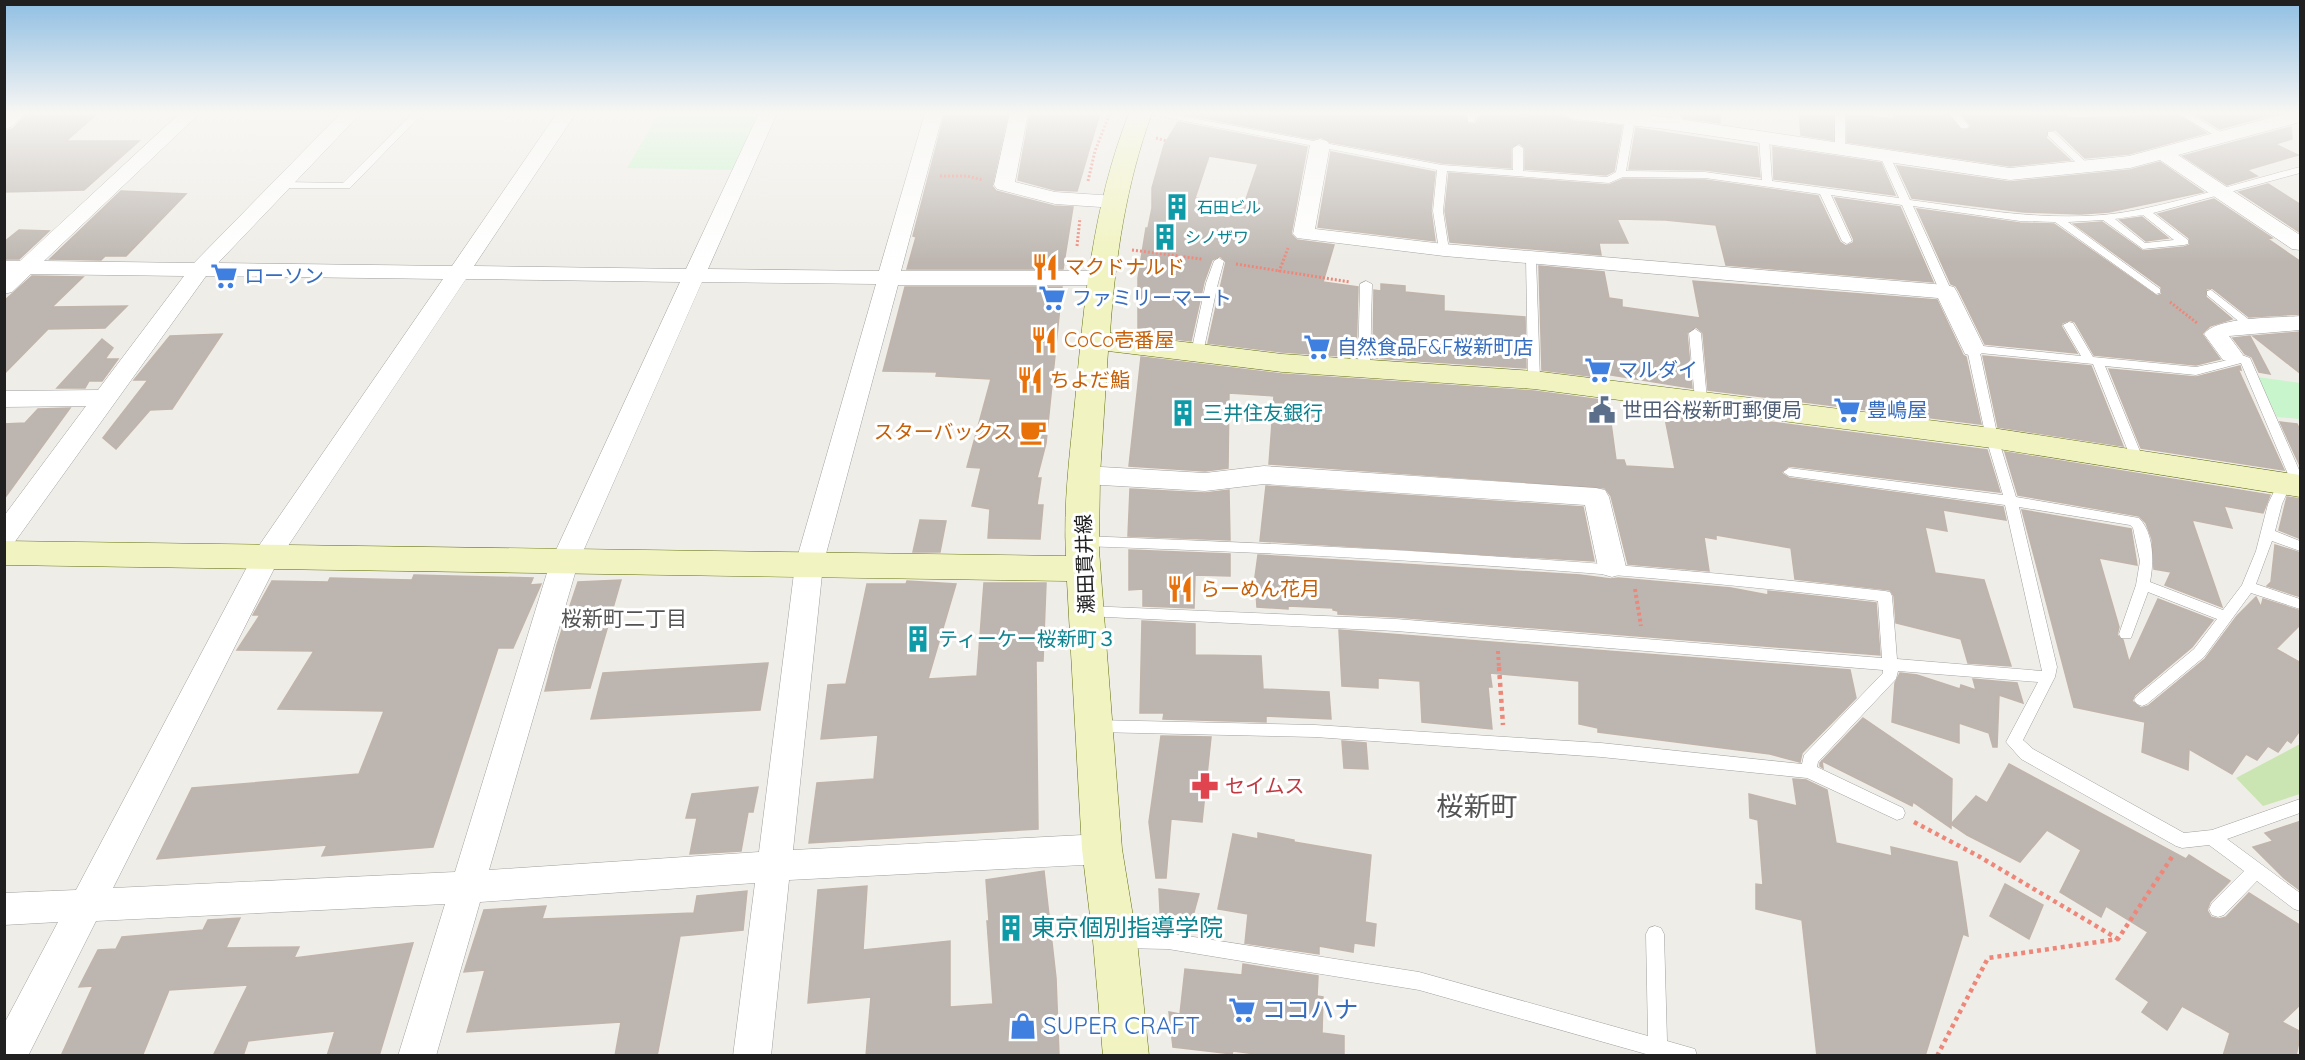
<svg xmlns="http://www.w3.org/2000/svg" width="2305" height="1060" font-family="Quicksand,'Noto Sans JP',sans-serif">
<rect width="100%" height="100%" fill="#efede7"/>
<polygon fill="#cae5b2" points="2300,744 2300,794 2263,806 2236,778"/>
<g fill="#c8f5cc">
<polygon points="659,113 762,113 733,170 627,168"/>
<polygon points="2257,377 2300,383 2300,419 2277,417"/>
</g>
<g fill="#bdb6b0" stroke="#c0b4ab" stroke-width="1.5" fill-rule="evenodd">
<polygon points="28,113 97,114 66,141 139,141 84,190 4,192 4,131 13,129"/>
<polygon points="945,113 1008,113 992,186 996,191 1054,206 1073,207 1063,269 907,269 916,237 913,236"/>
<polygon points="1030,113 1100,113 1077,191 1055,190 1018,180"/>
<polygon points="1460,113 1465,114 1468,124 1475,124 1481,113 1564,113 1567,119 1574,121 1622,126 1614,171 1606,175 1525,169 1525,148 1519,143 1511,148 1511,168 1442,163 1330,142 1321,137 1313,139 1183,114"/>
<polygon points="1682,113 1720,113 1720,123 1684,118"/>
<polygon points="1799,113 1833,113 1833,140 1801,135"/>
<polygon points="1847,113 1894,119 1894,113 1947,113 1961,130 1967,130 1971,126 1961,113 2065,113 2068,118 2151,116 2147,113 2175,113 2206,133 2129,154 2085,158 2056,130 2048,130 2046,138 2070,160 2010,166 1847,142"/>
<polygon points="2194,113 2278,113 2220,129"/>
<path d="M1178,122L1307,147L1291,234L1297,240L1334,245L1323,282L1358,287L1356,357L1282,352L1208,343L1226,262L1220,256L1212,260L1204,282L1191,341L1143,335L1138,331V278L1146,228H1148L1152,208V188L1164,145ZM1209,156L1258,164L1244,205L1195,198Z"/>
<polygon points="2291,127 2292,139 2275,144 2298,155 2247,170 2257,176 2227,185 2183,156"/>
<polygon points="1636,128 1757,147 1760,177 1705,170 1629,169"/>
<polygon points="1773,147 1881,163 1895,195 1774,179"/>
<polygon points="1331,152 1435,172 1431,211 1435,241 1318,227"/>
<polygon points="2160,162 2203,192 2109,212 2080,214 2024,212 1912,198 1897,166 2010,182 2130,170"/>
<polygon points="1449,173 1609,185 1623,179 1705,180 1818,196 1840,242 1846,246 1853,243 1854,240 1835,198 1900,207 1933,282 1726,265 1716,225 1665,220 1617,219 1628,243 1599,243 1601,255 1450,242 1445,211"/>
<polygon points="2268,184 2301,205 2301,233 2239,192"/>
<polygon points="121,191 186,194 126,256 105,256 101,260 50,259"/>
<polygon points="2214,199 2272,238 2268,239 2301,262 2301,314 2249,317 2212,288 2206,289 2206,297 2232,319 2210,326 2202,334 2220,359 2196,365 2094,355 2075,322 2070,320 2062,323 2061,326 2077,353 1985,344 1959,291 1956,286 1951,284 1917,209 2020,223 2054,224 2157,296 2162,294 2161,287 2074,224 2102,222 2143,251 2184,247 2190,245 2189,238 2158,214"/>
<polygon points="2142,217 2168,238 2146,241 2120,220"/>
<polygon points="19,230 49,231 19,259 4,259 4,242"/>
<polygon points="1539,266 1604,272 1609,298 1622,300 1622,307 1700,318 1693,281 1937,300 1963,355 1966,357 1981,424 1708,390 1703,333 1696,327 1687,333 1692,388 1605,374 1605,378 1542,370"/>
<polygon points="32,276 83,277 52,307 127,306 105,328 48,329 4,374 4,301"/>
<polygon points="1381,284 1405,286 1405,292 1444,296 1444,311 1525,317 1526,368 1373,358 1374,290 1381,291"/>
<polygon points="905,287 1062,287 1046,443 1037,478 1041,478 1037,505 1043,505 1040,539 988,538 990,509 972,506 981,468 967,467 991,379 936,376 937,372 883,371"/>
<polygon points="2301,332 2301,374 2253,336 2300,332"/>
<polygon points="222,334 172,409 150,410 116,449 103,438 148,380 134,380 170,336"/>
<polygon points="2250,336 2270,374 2259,372 2252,357 2245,354 2233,338"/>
<polygon points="102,339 113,348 105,359 118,359 102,381 89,381 85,388 57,388"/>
<polygon points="1983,356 2091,366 2123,446 1998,427"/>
<polygon points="1141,357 1282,374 1534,391 1608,401 1616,460 1624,460 1626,466 1675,469 1663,408 1987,450 2000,492 1789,466 1781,473 1789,478 2003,507 2006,520 1943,510 1947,531 1925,527 1935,573 1984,580 2011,666 1968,663 1961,639 1896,623 1894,596 1890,590 1795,579 1791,548 1716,535 1716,539 1704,537 1709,571 1628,564 1611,496 1605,488 1269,464 1274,396 1229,393 1228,468 1205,471 1129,466"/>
<polygon points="2240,366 2241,370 2238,369 2284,470 2141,448 2109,369 2196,377"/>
<polygon points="70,408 4,499 4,424 25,423 38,409"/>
<polygon points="2280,422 2297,424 2301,432 2301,468"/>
<polygon points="2005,452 2270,495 2263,513 2224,506 2232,528 2192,520 2222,607 2165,585 2171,572 2154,569 2152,539 2146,523 2139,516 2018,495"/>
<polygon points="1266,486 1583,507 1594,561 1260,541"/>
<polygon points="1130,489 1205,493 1229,490 1230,540 1128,536"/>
<polygon points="2287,497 2301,499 2301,539 2279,530"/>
<polygon points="2022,510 2131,529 2137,565 2099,558 2119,627 2117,635 2123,640 2129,662 2158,599 2213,620 2192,647 2135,695 2132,701 2141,708 2148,706 2205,659 2237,616 2256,597 2261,607 2263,599 2301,611 2301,624 2276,649 2301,663 2301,729 2291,743 2287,740 2278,752 2268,746 2257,760 2246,754 2232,774 2189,749 2188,770 2142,752 2145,722 2074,707"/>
<polygon points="920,520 946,521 940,552 913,552"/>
<polygon points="2275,545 2301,553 2301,597 2267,586 2271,582"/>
<polygon points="1129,550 1230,554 1230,576 1195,575 1194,608 1143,606 1143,589 1129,590"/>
<polygon points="1258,555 1580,575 1611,579 1618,578 1731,588 1768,595 1768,591 1876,603 1880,655 1396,617 1338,614 1338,611 1333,610 1333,608 1288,606 1288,609 1257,607 1255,577"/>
<polygon points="414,575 533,578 530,585 541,584 513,648 498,648 433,847 322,856 327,845 157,859 192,788 359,774 384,711 278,709 314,651 237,650 260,615 253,615 272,581 328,582 330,578 412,580"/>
<polygon points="621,580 590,688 545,691 557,645 578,582"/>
<polygon points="907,581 956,584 928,679 977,676 984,583 1046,583 1043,661 1036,661 1038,829 809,843 817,783 874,779 878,735 821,739 828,685 846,684 867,584 906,584"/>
<polygon points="1142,621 1195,624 1195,655 1261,656 1263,689 1329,692 1331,719 1266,716 1266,722 1163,719 1164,713 1140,713"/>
<polygon points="1339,630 1850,670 1856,698 1802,753 1800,762 1770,754 1598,732 1598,728 1579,724 1579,681 1490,673 1492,687 1488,687 1492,729 1422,722 1420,681 1378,678 1378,688 1342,686"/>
<polygon points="768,663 760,710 591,719 603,673"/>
<polygon points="1900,673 1917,675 1960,689 1961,685 1976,690 1973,679 2017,683 2023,703 1999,695 1997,747 1993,747 1989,733 1959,723 1959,743 1892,722 1895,683"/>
<polygon points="1863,718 1952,779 1951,828 1913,802 1912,806 1822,761 1823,768 1820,766 1820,763"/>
<polygon points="1161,736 1211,737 1202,822 1171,819 1166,878 1156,878 1149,822"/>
<polygon points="1342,741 1366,743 1368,769 1344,768"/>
<polygon points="2009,764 2186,859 2189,855 2230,881 2210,902 2207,910 2211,917 2219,919 2226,917 2249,893 2301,926 2301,1004 2282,1022 2301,1032 2296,1056 2223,1056 2230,1033 2182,1006 2167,1030 2142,1012 2149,1002 2116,979 2148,932 2106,906 2101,917 2060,892 2081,850 2047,830 2020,862 1967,835 1951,824 1976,796 1987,803"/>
<polygon points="1793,779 1806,780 1827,790 1836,843 1892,856 1891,847 1957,862 1968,936 1963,934 1925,1056 1817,1056 1802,920 1756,909 1756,884 1763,885 1758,820 1750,818 1749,794 1797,806"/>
<polygon points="758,787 753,812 748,812 741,851 690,854 697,818 686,818 692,794"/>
<polygon points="2301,821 2301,891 2284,878 2253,847 2273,841 2265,833"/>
<polygon points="1258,833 1294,840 1294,842 1371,855 1365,922 1376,924 1374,946 1354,943 1353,952 1319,946 1319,954 1245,943 1248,914 1218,909 1233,834 1258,839"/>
<polygon points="1044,871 1056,978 1059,1056 866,1056 871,997 808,1003 818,890 867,886 863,950 950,941 950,1007 993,1004 987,921 989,921 986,880"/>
<polygon points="2005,884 2043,905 2029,939 1990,916"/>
<polygon points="1159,889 1199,894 1188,934 1161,931"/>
<polygon points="747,891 743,930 680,936 657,1056 615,1056 621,1022 467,1032 485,970 464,972 484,910 546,906 542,919 694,913 697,896"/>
<polygon points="240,918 226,948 299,947 294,958 413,943 379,1056 327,1056 335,1031 248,1041 243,1056 213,1056 248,985 169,990 143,1054 61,1056 93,986 79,987 98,950 116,949 122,937 203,930 208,920"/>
<polygon points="1243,964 1318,976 1317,996 1323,997 1322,1033 1344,1036 1344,1056 1271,1056 1233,1051 1232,1054 1173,1047 1169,1012 1180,1014 1185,969 1242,975"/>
</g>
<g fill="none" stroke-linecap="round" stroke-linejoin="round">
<defs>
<g id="lane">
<polygon points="413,113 423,113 350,188 283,188 278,185 283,182 343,183"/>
<path d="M1144,113H1165L1442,165L1513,170V148L1518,145L1523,148V171L1607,177L1616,172L1625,120L1630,117L1635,120L1626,171L1705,172L1762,180L1759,138L1764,135L1769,138L1772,181L1899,198L1880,156L1885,153L1890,156L1910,200C1985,210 2062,225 2137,210C2192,199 2245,181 2300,167V173L2153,213L2188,240V244L2184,245L2143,249L2103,220L2068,222L2160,289V293L2156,294L2055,222L2020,221L1913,206L1952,292L1946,295L1940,292L1902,205L1831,195L1852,241L1847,244L1842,241L1820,194L1705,178L1623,177L1609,183L1447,171L1443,211L1449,250L1444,253L1439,250L1433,211L1437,170ZM2143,215L2174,240L2145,243L2115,219Z"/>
<polygon points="1467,113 1477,113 1474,122 1468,122"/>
<polygon points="1670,113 1679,113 1686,126 1684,128 1678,128"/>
<polygon points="1835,113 1845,113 1845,149 1840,152 1835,149"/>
<polygon points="1949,113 1958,113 1969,126 1967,128 1961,128"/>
<polygon points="2177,113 2189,113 2227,136 2219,138"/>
<polygon points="2048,132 2054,132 2088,164 2088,168 2082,168 2048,136"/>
<polygon points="1531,254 1536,257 1540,380 1534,384 1528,380 1526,257"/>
<polygon points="1219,258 1224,261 1218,283 1203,353 1197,357 1191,353 1206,283 1214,261"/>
<polygon points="1366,281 1372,284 1370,369 1364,373 1358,369 1360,284"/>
<polygon points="2211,290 2256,325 2256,329 2248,329 2207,295 2207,291"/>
<path d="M2069,322L2073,323L2093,357L2196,367L2228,360L2225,355L2231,351L2250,358L2300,472V490L2295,489L2293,486L2241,363L2196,375L2105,366L2144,461L2138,465L2132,461L2093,364L1980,353L1998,438L2016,497L2139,518C2154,533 2154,562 2150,582L2223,610L2242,585L2256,551L2268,504L2279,481L2284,479L2289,481L2291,484L2282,504L2275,531L2300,541V551L2272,541L2256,584L2300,599V609L2251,593L2204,657L2147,704L2142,706L2137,704L2134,700L2137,696L2194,649L2217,619L2148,592L2131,638H2121L2119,634L2136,585L2140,561L2133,528L2130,525L2019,507L2057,667L2055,677L2023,740L2033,749L2184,833L2212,830L2300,799V813L2227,839L2300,893V911L2294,909L2257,881L2224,915L2218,917L2212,915L2209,909L2212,903L2244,871L2209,845L2182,848L2176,846L2021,759L2006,742L2038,682L1898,671L1896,679L1818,762L1817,767L1903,808L1905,813L1903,818L1897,820L1807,778L1601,757L1315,737L1095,732L1090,731L1087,726L1090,721L1095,720L1315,725L1601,743L1802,764L1804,755L1883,673V670L1396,631L1086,616L1081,615L1079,611L1081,607L1086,606L1396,619L1882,658L1878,601C1614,570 1348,555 1082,546L1075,541L1082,536C1350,546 1618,560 1885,591L1890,592L1892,596L1897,659L2042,671L2005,505L1789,476L1783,472L1789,468L2003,495L1986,438L1967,349L1973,345L2081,356L2063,325Z"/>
<polygon points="1695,329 1701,333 1707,400 1701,404 1695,400 1689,333"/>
<polygon points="1655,926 1661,928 1664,934 1667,1041 1695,1049 1697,1056 1653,1056 1419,990 1168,949 1119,948 1113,946 1110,940 1113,934 1119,932 1168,933 1419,972 1648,1036 1646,934 1649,928"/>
</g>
<g id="street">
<polygon points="26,113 11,127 4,129 5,113"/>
<path d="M180,113H200L44,261L194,263L341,113H361L218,263L452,266L557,113H576L474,266L686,269L759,113H777L708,269L879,271L925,113H943L901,271H1100L1108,273L1111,278L1108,283L1100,285H898L823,565L793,850L1102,834L1114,838L1119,849L1114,860L1102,864L789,880L771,1056H733L755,883L480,902L436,1056H398L445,904L96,921L28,1056H4V1024L58,922L4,925V893L76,890L256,550L443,279L206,276L14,543L4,546V516L86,406L4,407V391L98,390L184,276L31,274L12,292L4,294V261H20ZM466,279L680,282L550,563L455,872L113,888L278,561ZM702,282L876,284L795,565L759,852L489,870L578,563Z"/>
<polygon points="1010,113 1028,113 1015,182 1055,192 1116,196 1123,198 1126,202 1123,206 1116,208 1055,204 997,189 994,185"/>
<polygon points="1566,113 1629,113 1665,117 2010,168 2129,156 2288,113 2300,113 2300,122 2178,155 2300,235 2300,250 2292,249 2160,160 2130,168 2010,180 1665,129 1575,119 1568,117"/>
<polygon points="1320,139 1327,141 1330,145 1315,229 1444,244 1946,285 1954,287 1957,292 1985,349 1981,354 1973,356 1965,354 1938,298 1444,256 1297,238 1293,234 1310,145 1313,141"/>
<path d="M2300,316V330L2229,336L2243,355L2239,360L2231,362L2223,360L2204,334C2217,316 2278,318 2300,316Z"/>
<polygon points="1084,466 1205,473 1264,466 1596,488 1605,490 1609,497 1626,567 1622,574 1612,577 1602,574 1598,567 1585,505 1264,484 1205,491 1084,484 1075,481 1071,475 1075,469"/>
</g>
<path id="secondary" d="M1129,113H1152C1126,184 1115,259 1110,333L1282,354L1534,371L1992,428L2300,475V497L1992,448L1534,389L1282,372L1108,351L1100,475L1099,550L1122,849L1137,941L1149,1056H1103L1093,941L1082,849L1067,581L4,565V541L1066,556C1063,505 1070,453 1075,402C1084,304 1092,207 1129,113Z"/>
</defs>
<use href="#lane" stroke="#a1a1a1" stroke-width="1"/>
<use href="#street" stroke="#a1a1a1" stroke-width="1"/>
<use href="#secondary" stroke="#636f0f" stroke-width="1"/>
<g stroke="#ee877a" stroke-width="3" stroke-dasharray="2 2" stroke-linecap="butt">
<polyline points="1156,138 1167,141"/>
<polyline points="940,176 967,176 983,180"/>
<polyline points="1088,181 1095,151 1110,113"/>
<polyline points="1077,246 1080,218"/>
<polyline points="1132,250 1202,259"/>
<polyline points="1236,264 1350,282"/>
<polyline points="1279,272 1288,248"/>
<polyline points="2170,302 2197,323"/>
</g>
<g stroke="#ee877a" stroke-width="4" stroke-dasharray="3 3" stroke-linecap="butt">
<polyline points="1635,589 1641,626"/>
<polyline points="1498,651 1499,669"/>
</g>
<g stroke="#ee877a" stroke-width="4.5" stroke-dasharray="4 4" stroke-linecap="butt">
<polyline points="1499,667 1503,725"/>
<polyline points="1914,822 1980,857 2118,939"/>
<polyline points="1937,1056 1988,958 2118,939 2172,857"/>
</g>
<use href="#lane" fill="#fff" fill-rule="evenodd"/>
<use href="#street" fill="#fff" fill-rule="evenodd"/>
<use href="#secondary" fill="#f1f4c0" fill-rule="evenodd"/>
</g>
<linearGradient id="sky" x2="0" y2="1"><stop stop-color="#8fbee2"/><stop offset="0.43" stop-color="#f8f7f4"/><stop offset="1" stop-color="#f8f7f4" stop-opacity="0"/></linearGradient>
<rect width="2305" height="262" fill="url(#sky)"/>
<defs>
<symbol id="building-bare" viewBox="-9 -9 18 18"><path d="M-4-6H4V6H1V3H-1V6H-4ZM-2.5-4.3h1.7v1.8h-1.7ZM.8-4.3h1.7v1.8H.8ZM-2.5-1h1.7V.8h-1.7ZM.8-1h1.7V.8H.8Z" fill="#0f9aa8" stroke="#fff" stroke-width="2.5" paint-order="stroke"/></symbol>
<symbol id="restaurant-bare" viewBox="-9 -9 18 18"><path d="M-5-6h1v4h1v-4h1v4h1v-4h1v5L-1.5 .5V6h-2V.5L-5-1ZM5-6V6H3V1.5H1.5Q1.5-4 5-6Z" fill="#e8710a" stroke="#fff" stroke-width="2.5" paint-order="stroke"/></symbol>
<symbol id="supermarket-bare" viewBox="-9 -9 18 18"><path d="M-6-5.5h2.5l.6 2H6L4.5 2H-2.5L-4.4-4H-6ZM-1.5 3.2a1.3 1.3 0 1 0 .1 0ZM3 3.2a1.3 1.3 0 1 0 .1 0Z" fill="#3f7fe0" stroke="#fff" stroke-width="2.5" paint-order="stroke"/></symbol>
<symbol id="civic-bare" viewBox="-9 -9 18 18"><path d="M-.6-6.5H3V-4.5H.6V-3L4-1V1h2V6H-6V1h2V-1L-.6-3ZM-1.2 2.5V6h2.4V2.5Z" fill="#5c6f8a" stroke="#fff" stroke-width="2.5" paint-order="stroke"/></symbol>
<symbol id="cafe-bare" viewBox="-9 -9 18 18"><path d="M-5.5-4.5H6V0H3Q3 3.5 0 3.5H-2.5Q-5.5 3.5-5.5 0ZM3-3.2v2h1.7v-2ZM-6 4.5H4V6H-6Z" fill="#e8710a" stroke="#fff" stroke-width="2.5" paint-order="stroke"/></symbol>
<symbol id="pharmacy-bare" viewBox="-9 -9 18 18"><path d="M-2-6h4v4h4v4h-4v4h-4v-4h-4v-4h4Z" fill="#e0444e" stroke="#fff" stroke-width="2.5" paint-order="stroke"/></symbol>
<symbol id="shop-bare" viewBox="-9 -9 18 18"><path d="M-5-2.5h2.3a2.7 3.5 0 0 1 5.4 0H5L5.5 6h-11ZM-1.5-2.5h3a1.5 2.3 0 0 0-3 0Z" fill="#3f7fe0" stroke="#fff" stroke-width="2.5" paint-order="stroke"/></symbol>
</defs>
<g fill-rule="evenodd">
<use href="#building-bare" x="1158" y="188" width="38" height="38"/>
<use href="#building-bare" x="1146" y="218" width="38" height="38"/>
<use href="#restaurant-bare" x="1026" y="248" width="38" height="38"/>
<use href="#supermarket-bare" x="205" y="257" width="38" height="38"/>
<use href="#supermarket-bare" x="1033" y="279" width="38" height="38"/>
<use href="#restaurant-bare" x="1025" y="321" width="38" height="38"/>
<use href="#supermarket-bare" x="1298" y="328" width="38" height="38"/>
<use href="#supermarket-bare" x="1579" y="351" width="38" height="38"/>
<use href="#restaurant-bare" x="1011" y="361" width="38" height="38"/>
<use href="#civic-bare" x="1583" y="391" width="38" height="38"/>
<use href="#supermarket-bare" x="1828" y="391" width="38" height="38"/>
<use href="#building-bare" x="1164" y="394" width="38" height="38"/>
<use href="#cafe-bare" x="1014" y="413" width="38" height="38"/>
<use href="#restaurant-bare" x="1161" y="570" width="38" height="38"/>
<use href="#building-bare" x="899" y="620" width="38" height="38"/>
<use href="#pharmacy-bare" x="1186" y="767" width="38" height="38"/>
<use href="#building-bare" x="992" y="909" width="38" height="38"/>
<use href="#supermarket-bare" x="1223" y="991" width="38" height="38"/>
<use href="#shop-bare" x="1004" y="1007" width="38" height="38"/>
</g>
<g text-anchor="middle" stroke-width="6" stroke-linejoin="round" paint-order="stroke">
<g font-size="16" fill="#0d838f" stroke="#fff" text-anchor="start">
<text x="1197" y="213">石田ビル</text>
<text x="1185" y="243">シノザワ</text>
</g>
<g font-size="20" fill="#c56008" stroke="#fff" text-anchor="start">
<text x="1065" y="274">マクドナルド</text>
<text x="1064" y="347">CoCo壱番屋</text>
<text x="1050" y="387">ちよだ鮨</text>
<text x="1013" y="439" text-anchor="end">スターバックス</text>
<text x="1200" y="596">らーめん花月</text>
</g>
<g font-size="20" fill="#366cbe" stroke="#fff" text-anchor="start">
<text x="244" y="283">ローソン</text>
<text x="1072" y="305">ファミリーマート</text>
<text x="1337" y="354">自然食品F&amp;F桜新町店</text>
<text x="1618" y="377">マルダイ</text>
<text x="1867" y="417">豊嶋屋</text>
</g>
<g font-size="20" fill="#4e5e75" stroke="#fff" text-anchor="start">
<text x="1622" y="417">世田谷桜新町郵便局</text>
</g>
<g font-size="20" fill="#0d838f" stroke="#fff" text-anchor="start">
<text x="1203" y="420">三井住友銀行</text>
<text x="938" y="646">ティーケー桜新町３</text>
</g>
<g font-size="20" fill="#202020" stroke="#fff">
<text transform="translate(1085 564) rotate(-92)" y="7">瀬田貫井線</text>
</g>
<g font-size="20" fill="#be3a42" stroke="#fff" text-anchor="start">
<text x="1225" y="793">セイムス</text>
</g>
<g font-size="21" fill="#535353" stroke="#fff">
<text x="624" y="626">桜新町二丁目</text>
</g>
<g font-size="24" fill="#0d838f" stroke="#fff" text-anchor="start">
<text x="1031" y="936">東京個別指導学院</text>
</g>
<g font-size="24" fill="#366cbe" stroke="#fff" text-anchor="start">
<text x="1262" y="1018">ココハナ</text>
<text x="1043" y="1034">SUPER CRAFT</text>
</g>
<g font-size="27" fill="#535353" stroke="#fff">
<text x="1477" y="816">桜新町</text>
</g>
</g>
<rect width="2305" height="1060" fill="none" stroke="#202020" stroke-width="12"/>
</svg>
